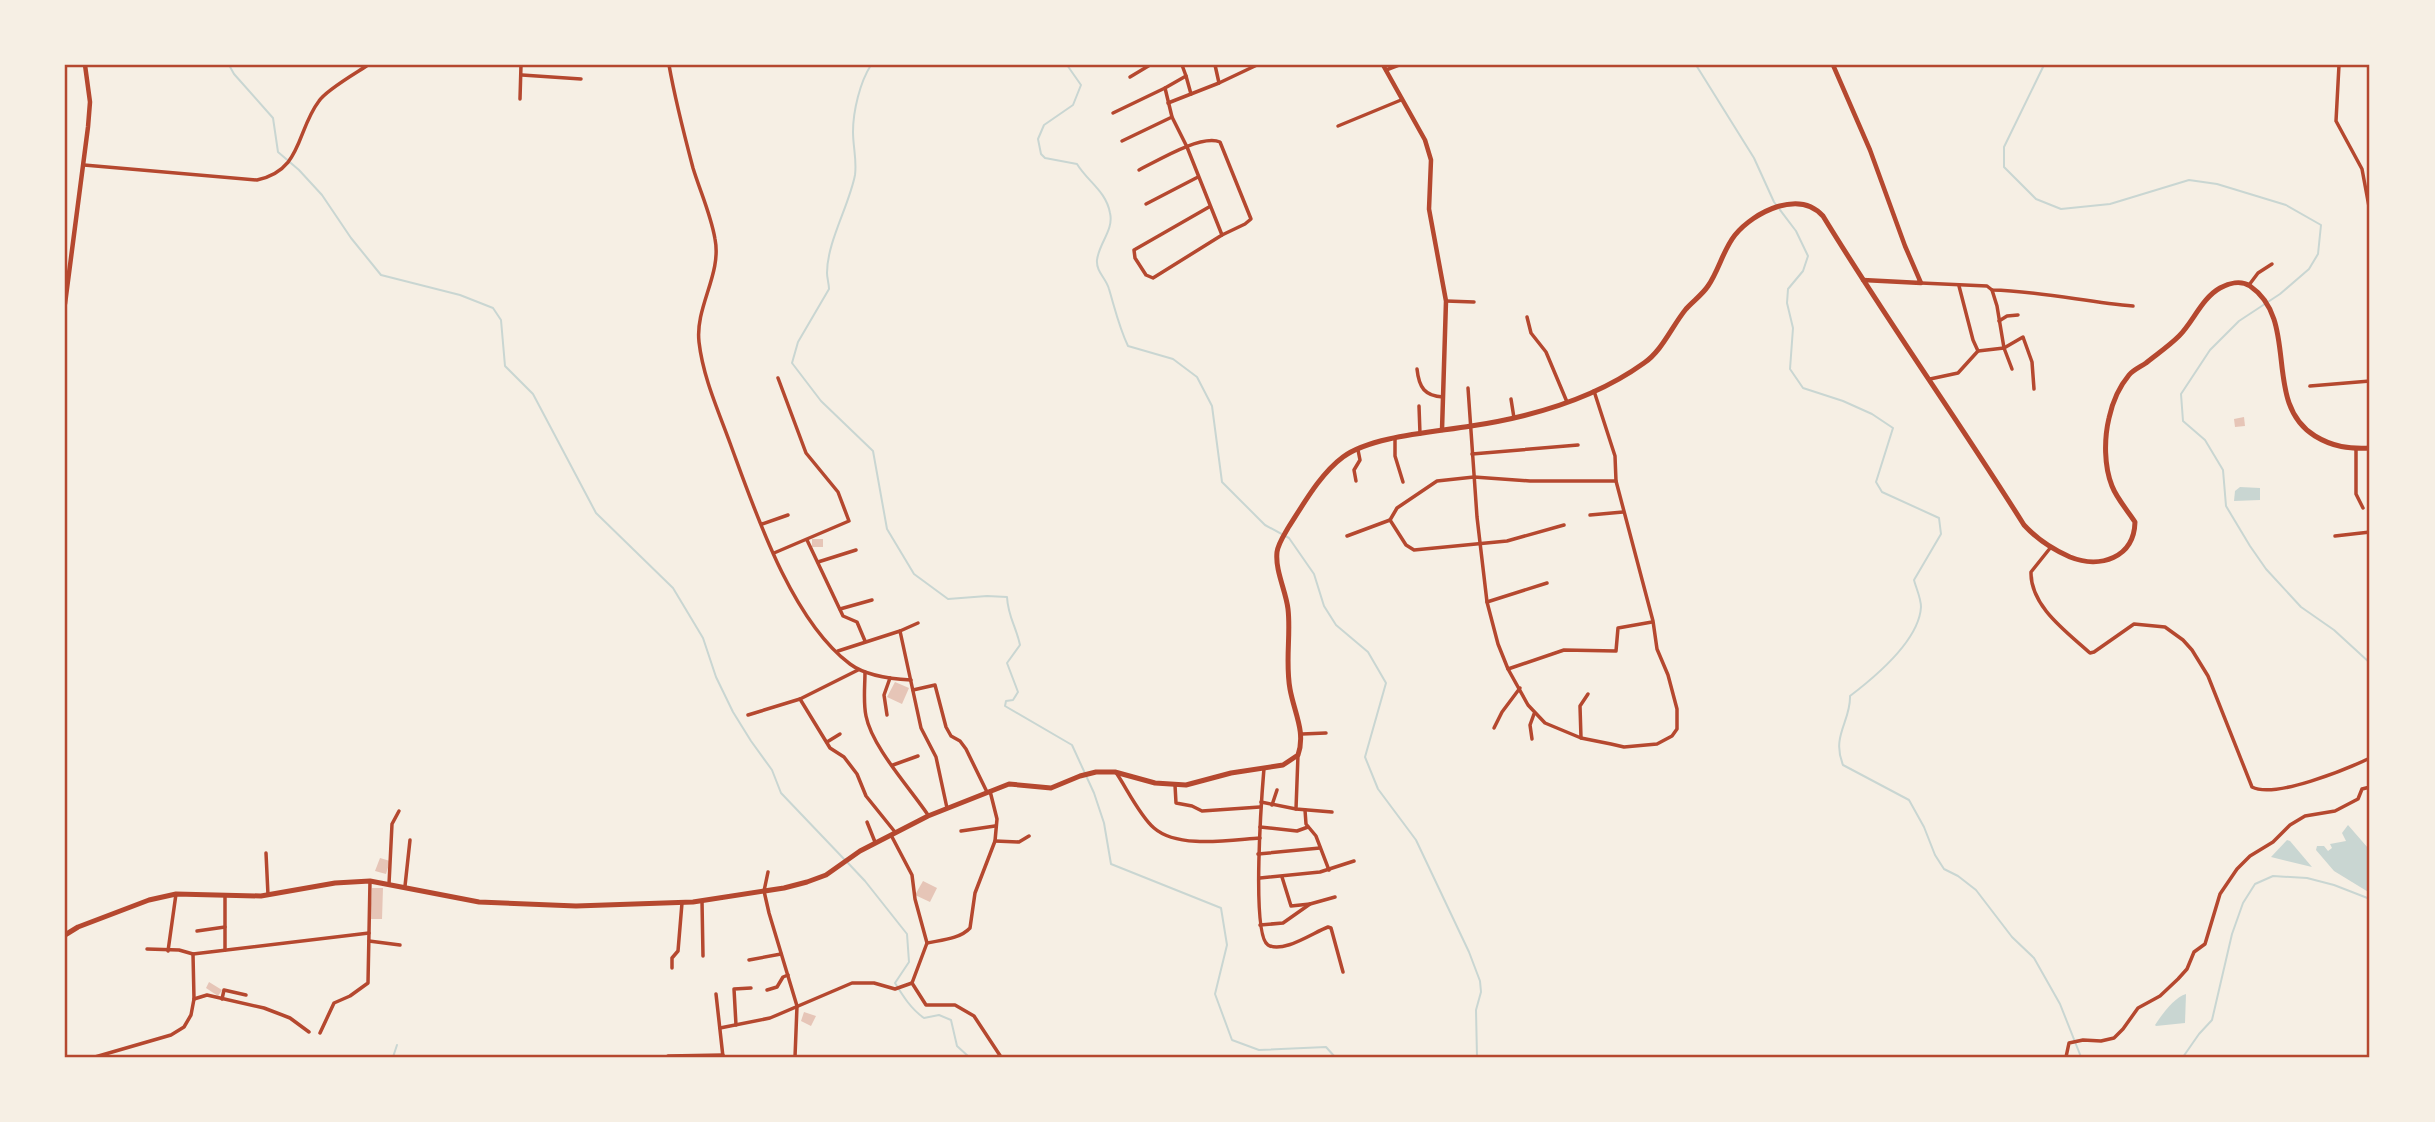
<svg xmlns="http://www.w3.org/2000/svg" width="2435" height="1122" font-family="Lato,sans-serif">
<rect width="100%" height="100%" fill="#f6efe4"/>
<g fill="#c9d6d2">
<polygon points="2240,487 2260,488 2260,500 2234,501 2235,491"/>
<polygon points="2348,825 2368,848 2370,847 2370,893 2334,871 2316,850 2317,846 2324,846 2328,851 2332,848 2330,844 2346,841 2342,833"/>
<polygon points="2287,840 2290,841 2312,867 2271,857"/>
<path d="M2186,994L2185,1023L2156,1026L2155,1025C2162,1014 2175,997 2186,994Z"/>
</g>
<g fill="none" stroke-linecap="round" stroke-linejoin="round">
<g stroke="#c9d6d2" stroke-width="2">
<polyline points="229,65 234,74 273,118 278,152 299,170 322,195 351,238 381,275 460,295 493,308 501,320 505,366 533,394 596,513 673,588 703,638 716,677 733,712 751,741 772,770 781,793 844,859"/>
<path d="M871,65C860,82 853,111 853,132C853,147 857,160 855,175C849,206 827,242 827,273C827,278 829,284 829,289L798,342L792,363L821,401L873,451L887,529L914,574L948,599L987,596L1007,597C1008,617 1016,626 1020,645L1007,663L1018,692L1013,700L1006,701L1005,706L1072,745L1094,793L1104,823L1111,864L1221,908L1227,945L1215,994L1232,1040L1259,1050L1326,1047L1335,1057"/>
<path d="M1067,65L1081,85L1073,105L1044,125L1038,139L1041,154L1045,158L1077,164C1088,182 1106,191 1110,213C1114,230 1099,243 1097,260C1096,272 1106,278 1109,289C1115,309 1119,327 1128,346L1173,359L1197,377L1212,406L1222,482L1265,525L1289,538L1314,574L1324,606L1336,625L1368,652L1386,683L1365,757L1378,789L1416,840L1469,952L1480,981L1481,992L1476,1010L1477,1057"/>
<path d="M1696,65L1754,158L1774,202L1796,231L1808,256L1803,271L1788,289L1787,303L1793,328L1790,369L1803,388L1843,401L1872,414L1893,428L1876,482L1882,492L1939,518L1941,534L1914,580C1916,588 1921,598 1921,607C1919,641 1875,677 1850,696C1851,721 1831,736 1843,765L1909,800L1924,827L1935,855L1944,869L1958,876L1976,890L2012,937L2034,958L2060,1004L2081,1057"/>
<polyline points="2044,65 2004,147 2004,167 2036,199 2061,209 2110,204 2189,180 2217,184 2286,205 2321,225 2318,254 2309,269 2280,294 2239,321 2210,350 2181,394 2183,421 2205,440 2223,470 2226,506 2250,546 2266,569 2301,607 2334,630 2370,663"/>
<path d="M848,863L865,881L907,934L909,962L895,983C903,996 911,1009 924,1018L939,1015L951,1020L957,1046L969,1057"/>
<polyline points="393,1057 397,1045"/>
<polyline points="2183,1057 2199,1034 2212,1020 2232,934 2243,903 2255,884 2273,876 2307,878 2334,885 2370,899"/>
</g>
</g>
<g fill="#e6c5b7">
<polygon points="2244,417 2245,426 2235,427 2234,419"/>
<rect x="812" y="539" width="11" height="8"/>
<polygon points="895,682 909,688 902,704 887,697"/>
<polygon points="380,858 390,861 386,874 375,871"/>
<polygon points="923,881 937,888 930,902 915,895"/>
<polygon points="372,888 383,888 382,919 370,919"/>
<polygon points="209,982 222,990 218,996 206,988"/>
<polygon points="804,1012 816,1016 811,1026 801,1021"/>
</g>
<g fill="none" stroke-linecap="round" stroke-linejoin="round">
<g stroke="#b5482f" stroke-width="3.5">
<path d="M669,65C675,99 684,134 693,168C700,191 711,215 715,239C722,274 695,307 699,342C703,377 718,410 730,443C755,511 791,620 850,664C866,676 891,679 911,680"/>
<polyline points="1182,65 1186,76 1165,88 1172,117 1187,147 1222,235 1153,278 1146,275 1135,258 1134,250 1209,207"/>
<polyline points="1215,65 1219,83"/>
<polyline points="2339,65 2336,121 2362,169 2370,212"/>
<polyline points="1386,70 1399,65"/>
<polyline points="522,75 581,79"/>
<polyline points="1186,76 1191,94"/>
<polyline points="1130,77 1150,65"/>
<polyline points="520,99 521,65"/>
<polyline points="1168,103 1219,83 1257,65"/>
<polyline points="1113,113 1165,88"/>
<polyline points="1338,126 1401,100"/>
<polyline points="1122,141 1172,117"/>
<path d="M84,165L257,180C303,170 296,131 319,101C326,90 356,73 368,65"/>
<path d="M1139,170C1157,161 1201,134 1220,142L1251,219L1245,224L1222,235"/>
<polyline points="1146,204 1198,177"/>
<path d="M1921,283L1987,286L1992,290C2040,291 2086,302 2133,306"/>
<polyline points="2249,285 2258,273 2272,264"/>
<polyline points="1959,286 1973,340 1978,351 2004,348 2023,337 2032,362 2034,389"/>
<polyline points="1992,290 1997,306 2004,348 2012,369"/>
<polyline points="1446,301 1474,302"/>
<polyline points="1527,317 1531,333 1546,352 1567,402"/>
<polyline points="1999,321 2007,316 2018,315"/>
<path d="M1417,369C1419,388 1425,396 1443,397"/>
<polyline points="1930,379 1958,373 1978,351"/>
<polyline points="2310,386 2370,381"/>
<polyline points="1468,388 1477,517 1487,602 1498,644 1508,669 1528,705 1545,723 1581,738 1611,744 1624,747 1657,744 1672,736 1677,729 1677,709 1668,675 1657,649 1653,621 1616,481 1615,456 1594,391"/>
<polyline points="1511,399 1514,418"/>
<polyline points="1419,406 1420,434"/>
<polyline points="1395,439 1395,456 1403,482"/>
<polyline points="2356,449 2356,494 2363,508"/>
<polyline points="1472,454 1578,445"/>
<polyline points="1356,481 1354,470 1360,460 1358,450"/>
<polyline points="1590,515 1623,512"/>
<polyline points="1390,520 1406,545 1414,550 1507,541 1564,525"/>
<polyline points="762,524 788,515"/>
<polyline points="1347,536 1390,520 1397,508 1437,481 1474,477 1530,481 1616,481"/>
<polyline points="2335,536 2370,532"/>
<polyline points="807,540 843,616 857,622 865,641"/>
<path d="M2051,547L2031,572C2030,606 2067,632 2090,653L2094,652L2134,624L2165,627L2183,640L2192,650L2208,676L2252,787C2275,799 2347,769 2370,758"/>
<polyline points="774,553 849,521 838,492 806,453 778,378"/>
<polyline points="818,562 856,550"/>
<polyline points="1487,602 1547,583"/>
<polyline points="840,609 872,600"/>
<polyline points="900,631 918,623"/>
<polyline points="838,651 900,631 921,728 936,757 947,808"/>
<polyline points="1508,669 1564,650 1616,651 1618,628 1652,622"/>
<path d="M865,672C865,686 863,702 866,716C872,747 910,788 928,815"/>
<polyline points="913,690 935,685 946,727 951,736 960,741 966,749 987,792"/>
<polyline points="800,699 830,748 844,757 857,774 866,796 895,832"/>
<polyline points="748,715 800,699 858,670"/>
<polyline points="887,715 884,695 890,678"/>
<polyline points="1494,728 1502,712 1520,688"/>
<polyline points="1302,734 1326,733"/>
<polyline points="1581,738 1580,706 1588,694"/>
<polyline points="1532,739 1530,725 1534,714"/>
<polyline points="827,742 840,734"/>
<polyline points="893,765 918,756"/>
<path d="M1264,768C1262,792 1251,935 1268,945C1283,954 1314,932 1328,927L1331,928L1343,972"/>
<path d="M1117,774C1127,789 1140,816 1154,828C1178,849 1230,840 1260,838"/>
<polyline points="1175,785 1176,803 1192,806 1202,811 1260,807"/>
<polyline points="1261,802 1296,809 1332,812"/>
<polyline points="1272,805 1277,790"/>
<polyline points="1296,809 1298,755"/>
<polyline points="1305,810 1306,824 1316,836 1329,870"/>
<polyline points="867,822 875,842"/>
<polyline points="1260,827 1297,831 1308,827"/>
<polyline points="961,831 995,826"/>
<polyline points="995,841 1019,842 1029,836"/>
<polyline points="266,853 268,895"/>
<polyline points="1258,854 1320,848"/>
<polyline points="768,872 764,891 769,913 797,1006 795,1057"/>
<polyline points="1282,877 1291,906 1310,904"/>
<polyline points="1260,878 1320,872 1354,861"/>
<polyline points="389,884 392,824 399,811"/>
<polyline points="405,886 410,840"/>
<polyline points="702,901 703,956"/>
<polyline points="1260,925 1283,923 1310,904 1335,897"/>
<polyline points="197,931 225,927"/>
<polyline points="369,941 400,945"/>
<path d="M927,943C941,940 960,939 970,928L975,893L995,841L997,819L990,791"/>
<polyline points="147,949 179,950 193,954 369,933"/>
<polyline points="225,950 225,896"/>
<polyline points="168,951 176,894"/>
<polyline points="749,960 781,954"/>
<polyline points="672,968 672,958 678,951 682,903"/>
<polyline points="912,983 926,1005 955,1005 974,1016 1001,1057"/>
<polyline points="767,990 777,987 783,977 788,975"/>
<polyline points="716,994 723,1057"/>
<polyline points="194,999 207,995 264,1008 290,1018 309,1032"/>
<polyline points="222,999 224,990 246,995"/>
<polyline points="736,1025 734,989 751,988"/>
<polyline points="720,1028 770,1018 852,983 874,983 895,989 912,983 927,943 915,899 912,875 891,835"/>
<polyline points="320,1033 334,1003 350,996 368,983 370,881"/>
<polyline points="668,1056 723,1055"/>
<polyline points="95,1057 171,1035 184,1027 191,1015 194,999 193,954"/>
<polyline points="2066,1057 2069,1043 2083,1040 2101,1041 2114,1038 2123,1029 2138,1008 2160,996 2178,979 2187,969 2194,952 2205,944 2220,894 2237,869 2250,856 2273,842 2290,825 2305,816 2335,811 2358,799 2362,789 2370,787"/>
</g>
<g stroke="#b5482f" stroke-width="4.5">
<polyline points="1383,65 1425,140 1431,160 1429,209 1446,301 1442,430"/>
<polyline points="1833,65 1870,150 1905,246 1921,283 1863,280"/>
<polyline points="65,304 88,127 90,102 85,65"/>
</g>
<path stroke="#b5482f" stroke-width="5" d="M65,935L78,927L149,900L176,894L261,896L335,883L370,881L479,902L576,906L693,902L784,888L807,882L826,875L860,851L928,816L1009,784L1051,788L1080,776L1096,772H1115L1155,783L1186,785L1231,773L1283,765L1298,755C1306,732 1294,712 1290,689C1285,662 1291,635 1288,609C1286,591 1275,571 1277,552C1278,544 1284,535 1288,528C1303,505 1320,474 1343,457C1371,436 1436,432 1471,426C1531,417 1594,399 1644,363C1662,351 1672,326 1686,309C1693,301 1702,295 1708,286C1719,270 1723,250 1735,235C1754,212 1799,189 1823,216C1887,321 1959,421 2024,525C2037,539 2052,549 2070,557C2100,569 2134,558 2135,522C2128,511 2117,499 2112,486C2104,466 2104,439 2109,418C2112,404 2119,387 2129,375C2133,370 2140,367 2146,363C2157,354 2169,346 2179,336C2193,322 2202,298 2220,288C2229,283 2241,280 2250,286C2301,321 2261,403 2315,436C2333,447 2349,449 2370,448"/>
</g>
<rect width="2435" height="1122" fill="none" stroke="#f6efe4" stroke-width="133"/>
<rect x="66" y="66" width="2302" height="990" fill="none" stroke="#b5482f" stroke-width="2.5"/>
</svg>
